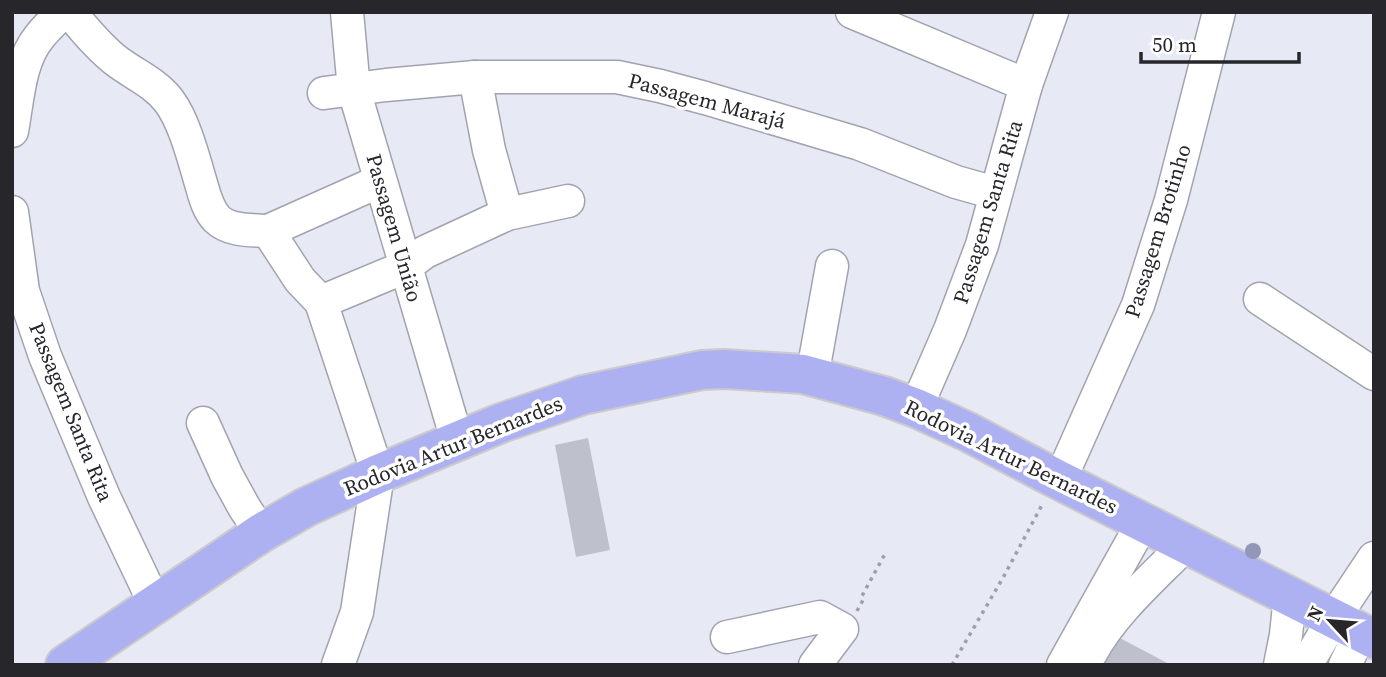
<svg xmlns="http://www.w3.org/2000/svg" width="1386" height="677" font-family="'Source Serif 4',serif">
<rect width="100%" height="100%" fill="#e7e9f5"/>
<g fill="#bec0cc">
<polygon points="588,438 610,550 576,557 555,445"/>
<polygon points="1118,637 1171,665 1104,665"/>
</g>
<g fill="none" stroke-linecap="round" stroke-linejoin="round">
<defs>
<g id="minor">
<path d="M70,12C84,29 97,45 114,59C131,73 155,82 169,101C184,121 193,156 200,180C204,193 207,209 217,219C229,231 251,230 268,231L300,280L321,302L378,474L357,612L338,665"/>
<polyline points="347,12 354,90 457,440"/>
<polyline points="852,12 1026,85"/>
<polyline points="475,77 489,150 507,214"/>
<polyline points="324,93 386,85 475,77 617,77 660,86 705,98 860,144 956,182 995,193"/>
<path d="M12,131C18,99 19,61 40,36C47,27 55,20 63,12"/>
<polyline points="12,212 23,291 45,356 104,497 155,604"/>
<polyline points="268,231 380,181"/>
<polyline points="1260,299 1374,374"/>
<polyline points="321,302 405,267 425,252 507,214 568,201"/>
<polyline points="812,377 832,266"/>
<polyline points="916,408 950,330 982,245 1026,85 1052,12"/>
<polyline points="203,423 227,476 244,507 261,533"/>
<polyline points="1060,480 1138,305 1171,200 1219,12"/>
<polyline points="727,637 820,617 842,629 815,665"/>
<path d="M1091,653C1114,611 1153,578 1186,544"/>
<polyline points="1063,665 1143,522"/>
<polyline points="1280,665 1286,635 1290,596"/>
<polyline points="1306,665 1334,618 1374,558"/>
<polyline points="1345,665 1361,632"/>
</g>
<polyline id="major" points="65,665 261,533 306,507 378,474 501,423 583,395 702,370 724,369 803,374 884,396 916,408 968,432 1055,478 1374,639"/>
</defs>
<use href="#minor" stroke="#a1a3ae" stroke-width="35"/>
<use href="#major" stroke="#cbcbcc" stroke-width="42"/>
<g stroke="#9e9fa8" stroke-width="3.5" stroke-dasharray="3.5 5" stroke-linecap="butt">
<polyline points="857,611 863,600 862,596 886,552"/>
<polyline points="952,665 1004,576 1042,505"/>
</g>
<use href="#minor" stroke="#fff" stroke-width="32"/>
<use href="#major" stroke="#aeb1f1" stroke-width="38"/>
</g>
<circle fill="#9396b7" cx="1253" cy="551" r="8"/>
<g text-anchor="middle" stroke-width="7" stroke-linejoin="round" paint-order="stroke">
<g font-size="21" fill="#26262b" stroke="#fff">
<text transform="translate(707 101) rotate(15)" y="7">Passagem Marajá</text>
<text transform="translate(988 212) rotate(-73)" y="7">Passagem Santa Rita</text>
<text transform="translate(394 228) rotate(74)" y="7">Passagem União</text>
<text transform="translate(1158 231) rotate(-73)" y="7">Passagem Brotinho</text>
<text transform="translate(71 412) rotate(68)" y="7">Passagem Santa Rita</text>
<text transform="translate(453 446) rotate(-22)" y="7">Rodovia Artur Bernardes</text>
<text transform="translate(1011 457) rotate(26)" y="7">Rodovia Artur Bernardes</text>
</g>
</g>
<rect width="1386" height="677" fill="none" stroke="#26262b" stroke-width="28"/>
<g transform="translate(1330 621) rotate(296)" stroke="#ffffff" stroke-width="5" paint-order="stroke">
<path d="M0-5L12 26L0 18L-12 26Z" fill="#26262b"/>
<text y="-10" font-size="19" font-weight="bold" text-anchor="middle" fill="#26262b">N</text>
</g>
<path d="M1141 52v10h158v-10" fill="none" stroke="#26262b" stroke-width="3.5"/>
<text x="1152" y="52" font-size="21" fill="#26262b" stroke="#ffffff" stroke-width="5" paint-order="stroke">50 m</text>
</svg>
